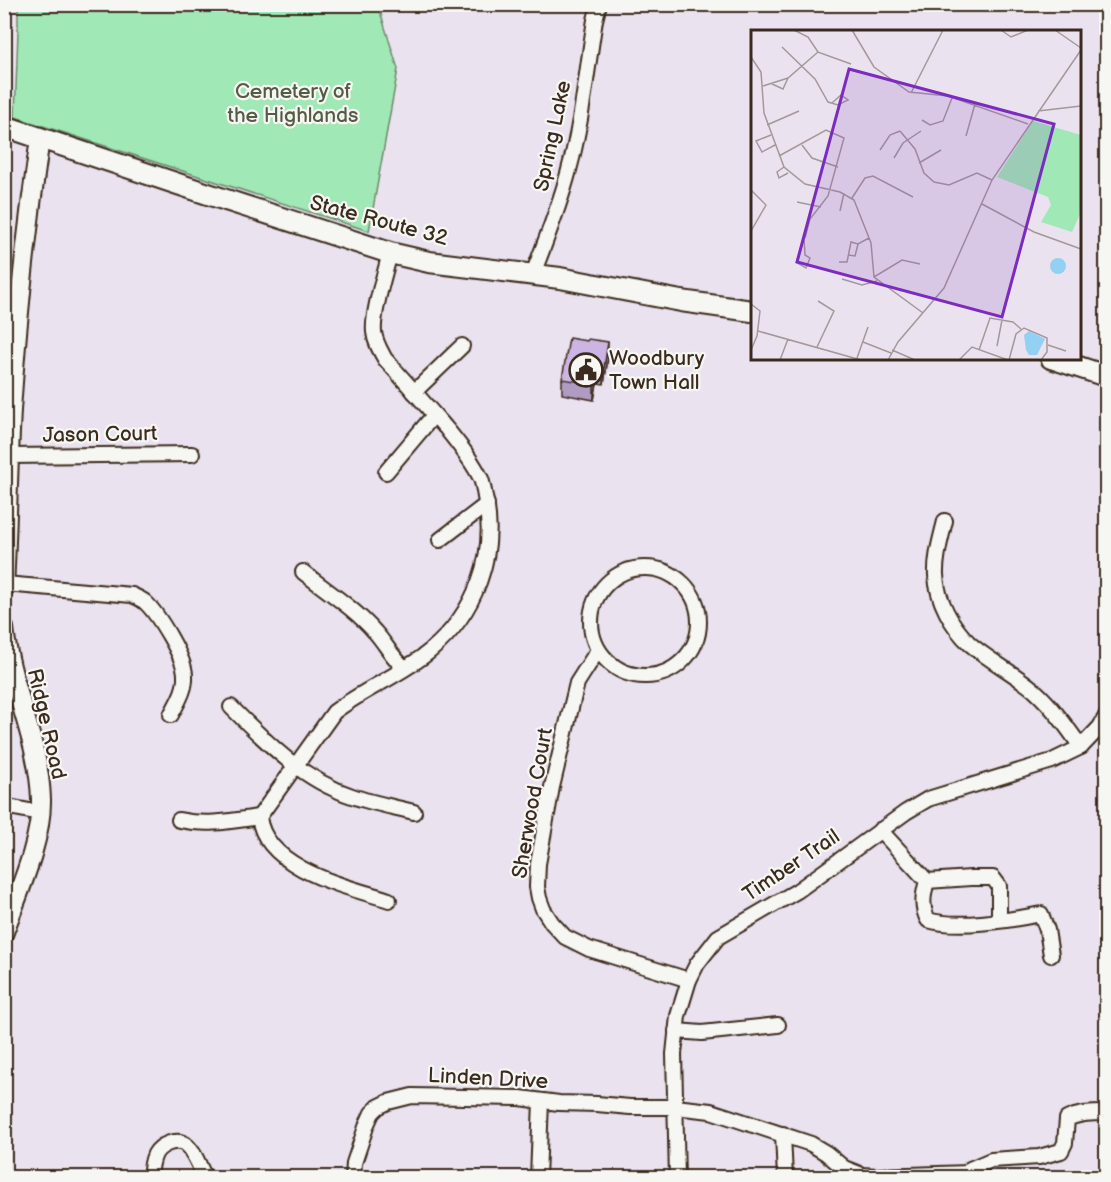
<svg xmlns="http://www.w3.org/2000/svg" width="1111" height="1182" font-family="'Balsamiq Sans',sans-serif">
<rect width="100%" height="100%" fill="#eae2ee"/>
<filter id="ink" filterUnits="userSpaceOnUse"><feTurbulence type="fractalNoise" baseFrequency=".0167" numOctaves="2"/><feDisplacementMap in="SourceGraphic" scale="12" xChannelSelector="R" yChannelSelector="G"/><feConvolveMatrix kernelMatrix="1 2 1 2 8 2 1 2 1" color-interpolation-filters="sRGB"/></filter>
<g filter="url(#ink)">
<polygon fill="#a0e8b6" stroke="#6e896a" stroke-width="1.5" points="18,5 378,5 398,69 369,231 15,117 18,31"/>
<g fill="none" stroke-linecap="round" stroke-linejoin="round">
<defs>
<g id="minor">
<path d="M533,274C546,240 560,205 569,170C582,122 587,69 595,20L599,4"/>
<polyline points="414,392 462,346"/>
<polyline points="9,456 192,454"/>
<polyline points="386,472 434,415"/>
<path d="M945,521C941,538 935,557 936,575C937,600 952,627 970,644C990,661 1014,673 1034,690C1052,706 1067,727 1081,747"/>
<polyline points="440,540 487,504"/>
<circle cx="645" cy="622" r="54"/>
<path d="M303,572C327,591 355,609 375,632C386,644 392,658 405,668"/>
<path d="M5,584L132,595C136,597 141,599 145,602C158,614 185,658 185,675C186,690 177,703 171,715"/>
<polyline points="598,650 577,683 552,787 538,864 537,887 539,898 543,909 552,923 565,937 589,949 689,980"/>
<path d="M231,707C266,742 303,780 352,796C372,803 394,807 414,812"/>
<polyline points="4,806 40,813"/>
<path d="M259,817L334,712C364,689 401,675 430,651C475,614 498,554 485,497C484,491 483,484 481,479C473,461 457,442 445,427C425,404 405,381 385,359C380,350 375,342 374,332C372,313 385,273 390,253"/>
<path d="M259,817C265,869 348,887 389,900"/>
<path d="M179,820C207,826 231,821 259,817"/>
<path d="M880,830L927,881C923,895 921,907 928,920C956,929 1012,920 1041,914L1047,930L1051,955"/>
<polyline points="927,881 971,878 993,878 999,886 999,920"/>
<polyline points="676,1031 702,1033 778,1025"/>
<polyline points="783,1134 785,1178"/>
<path d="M151,1178C150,1171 152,1160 155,1154C160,1145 176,1138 185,1144C195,1152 199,1166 205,1178"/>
<polyline points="353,1178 354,1163 367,1124 372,1113 378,1107 388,1102 412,1096 520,1098 559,1103 597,1104 630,1107 675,1107 711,1111 811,1144 826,1153 844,1168 862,1175 877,1176 969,1173"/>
<polyline points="538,1178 541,1101"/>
<polyline points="677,1178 674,1054 678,1016 689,980 697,964 718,937 797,891 906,812 928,799 1052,761 1081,747 1100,727 1106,716"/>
<path d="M970,1178L969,1173L970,1169L991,1160L1039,1157L1061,1151L1065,1143L1067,1119C1079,1113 1093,1113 1106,1113"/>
</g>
<g id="tertiary">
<path d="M4,588C7,528 8,469 11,410C17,319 27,228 40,138"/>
<path d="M4,628C10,686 39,740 41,799C42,841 18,893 4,932"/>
</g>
<g id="secondary">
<polyline points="4,126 226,200 390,253 429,262 560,278 681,301 752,311"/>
<polyline points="1051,358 1106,376"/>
</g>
</defs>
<use href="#minor" stroke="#3b2a1e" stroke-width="18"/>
<use href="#tertiary" stroke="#3b2a1e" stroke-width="22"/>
<use href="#secondary" stroke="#3b2a1e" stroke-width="24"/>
<use href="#minor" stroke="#f6f6f2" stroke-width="14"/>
<use href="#tertiary" stroke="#f6f6f2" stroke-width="18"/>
<use href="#secondary" stroke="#f6f6f2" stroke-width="20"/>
</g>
<polygon fill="#b09cc3" stroke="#3b2a1e" stroke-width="1.5" points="608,358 604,384 597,383 594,400 562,394 562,379"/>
<g fill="#907f9f" stroke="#3b2a1e" stroke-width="1.5">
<polygon points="608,342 608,358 604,384 604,368"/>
<polygon points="597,367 597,383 594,400 594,384"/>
</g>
<polygon fill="#cdb5e3" stroke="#3b2a1e" stroke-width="1.5" points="569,338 587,341 588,339 608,342 604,368 597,367 594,384 562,379"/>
</g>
<defs>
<symbol id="civic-ring" viewBox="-11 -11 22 22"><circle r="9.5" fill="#f6f6f2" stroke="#3b2a1e" stroke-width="1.5"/><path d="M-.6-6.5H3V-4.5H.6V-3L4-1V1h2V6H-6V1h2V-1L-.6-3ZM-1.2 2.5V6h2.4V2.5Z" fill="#3b2a1e"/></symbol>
</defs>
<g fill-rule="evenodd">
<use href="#civic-ring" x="567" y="351" width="38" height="38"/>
</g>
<g text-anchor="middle" stroke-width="4.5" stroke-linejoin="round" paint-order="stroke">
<g font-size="21" fill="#545a44" stroke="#f6f6f2">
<text x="293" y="98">Cemetery of<tspan x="293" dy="24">the Highlands</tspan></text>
</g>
<g font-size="21" fill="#3b2a1e" stroke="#f6f6f2">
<text transform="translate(552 136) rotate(-78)" y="7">Spring Lake</text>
<text transform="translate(379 220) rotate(15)" y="7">State Route 32</text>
<text transform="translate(100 434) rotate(-1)" y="7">Jason Court</text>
<text transform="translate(47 724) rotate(77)" y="7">Ridge Road</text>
<text transform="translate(532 803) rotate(-80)" y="7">Sherwood Court</text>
<text transform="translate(791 865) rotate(-34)" y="7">Timber Trail</text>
<text transform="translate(488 1078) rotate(3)" y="7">Linden Drive</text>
</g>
<g font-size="21" fill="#3b2a1e" stroke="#f6f6f2" text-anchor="start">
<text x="609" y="365">Woodbury<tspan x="609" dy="24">Town Hall</tspan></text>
</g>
</g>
<g transform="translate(751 30)">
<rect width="330" height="330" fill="#eae2ee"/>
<path d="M282,91L330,105V182L321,202L290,192L300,175L297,167L246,147Z" fill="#a0e8b6"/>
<path d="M299 236a8 8 0 1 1 16 0a8 8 0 1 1-16 0ZM278,301L294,309L286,325H278L275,320L273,305Z" fill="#92d1f3"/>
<path fill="none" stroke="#a4989b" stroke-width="1.5" d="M43,0L57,7L67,22M101,0L123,37L158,62L197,66L277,94M250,0L260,7L277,0M304,0L330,18M31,17L64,49L77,72L87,75L97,70L90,65L81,73M0,27L10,42L13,83L33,137L54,154L89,162L103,170L120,213L123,247L172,283M21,54L32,59L37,48M12,56L37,48L67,22L100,34M160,63L192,0M287,81L330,76M171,90L179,95L192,91L201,68M16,95L48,81M149,101L164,119L173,143L183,152L198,155L226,143L241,150M20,105L5,111L11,122L24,115M215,106L224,74M51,115L61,128L87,137M129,120L139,105L149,101M28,126L75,100L93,108L77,166L59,189L54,208M143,128L152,113L170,101M168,133L190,120M33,137L26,142L28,148L37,143M0,160L15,175L0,201M101,168L114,148L122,146L162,167M46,172L70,177M231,174L283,202L330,219M89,181L93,163M53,208L54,225L59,228L55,238L46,233ZM97,225L104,226L107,214M88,232H96L100,212L107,214L118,208M123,247L151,230L169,234M91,249L111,255L126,251M0,274L9,281L6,306L0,320M7,301L110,330M112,312L140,323M297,315L315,321M246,316L251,290M66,317L83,281L67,271M141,320L164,330M228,320L239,288L262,292L270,299M106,328L117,297M29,330L37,309M137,330L147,312L193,258L241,150L330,20M208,330L221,317L257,330M258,330L265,304L273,298L296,308V322L290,330"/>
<path fill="#7b2cbf" fill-opacity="0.15" stroke="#7b2cbf" stroke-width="3" d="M98,39L303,94L251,287L46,232Z"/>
<rect width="330" height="330" fill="none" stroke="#3b2a1e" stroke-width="3"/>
</g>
<rect width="1111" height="1182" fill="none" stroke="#f6f6f2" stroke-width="24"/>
<rect x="12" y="12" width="1087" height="1158" fill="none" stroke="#3b2a1e" stroke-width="2" filter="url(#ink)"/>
</svg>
